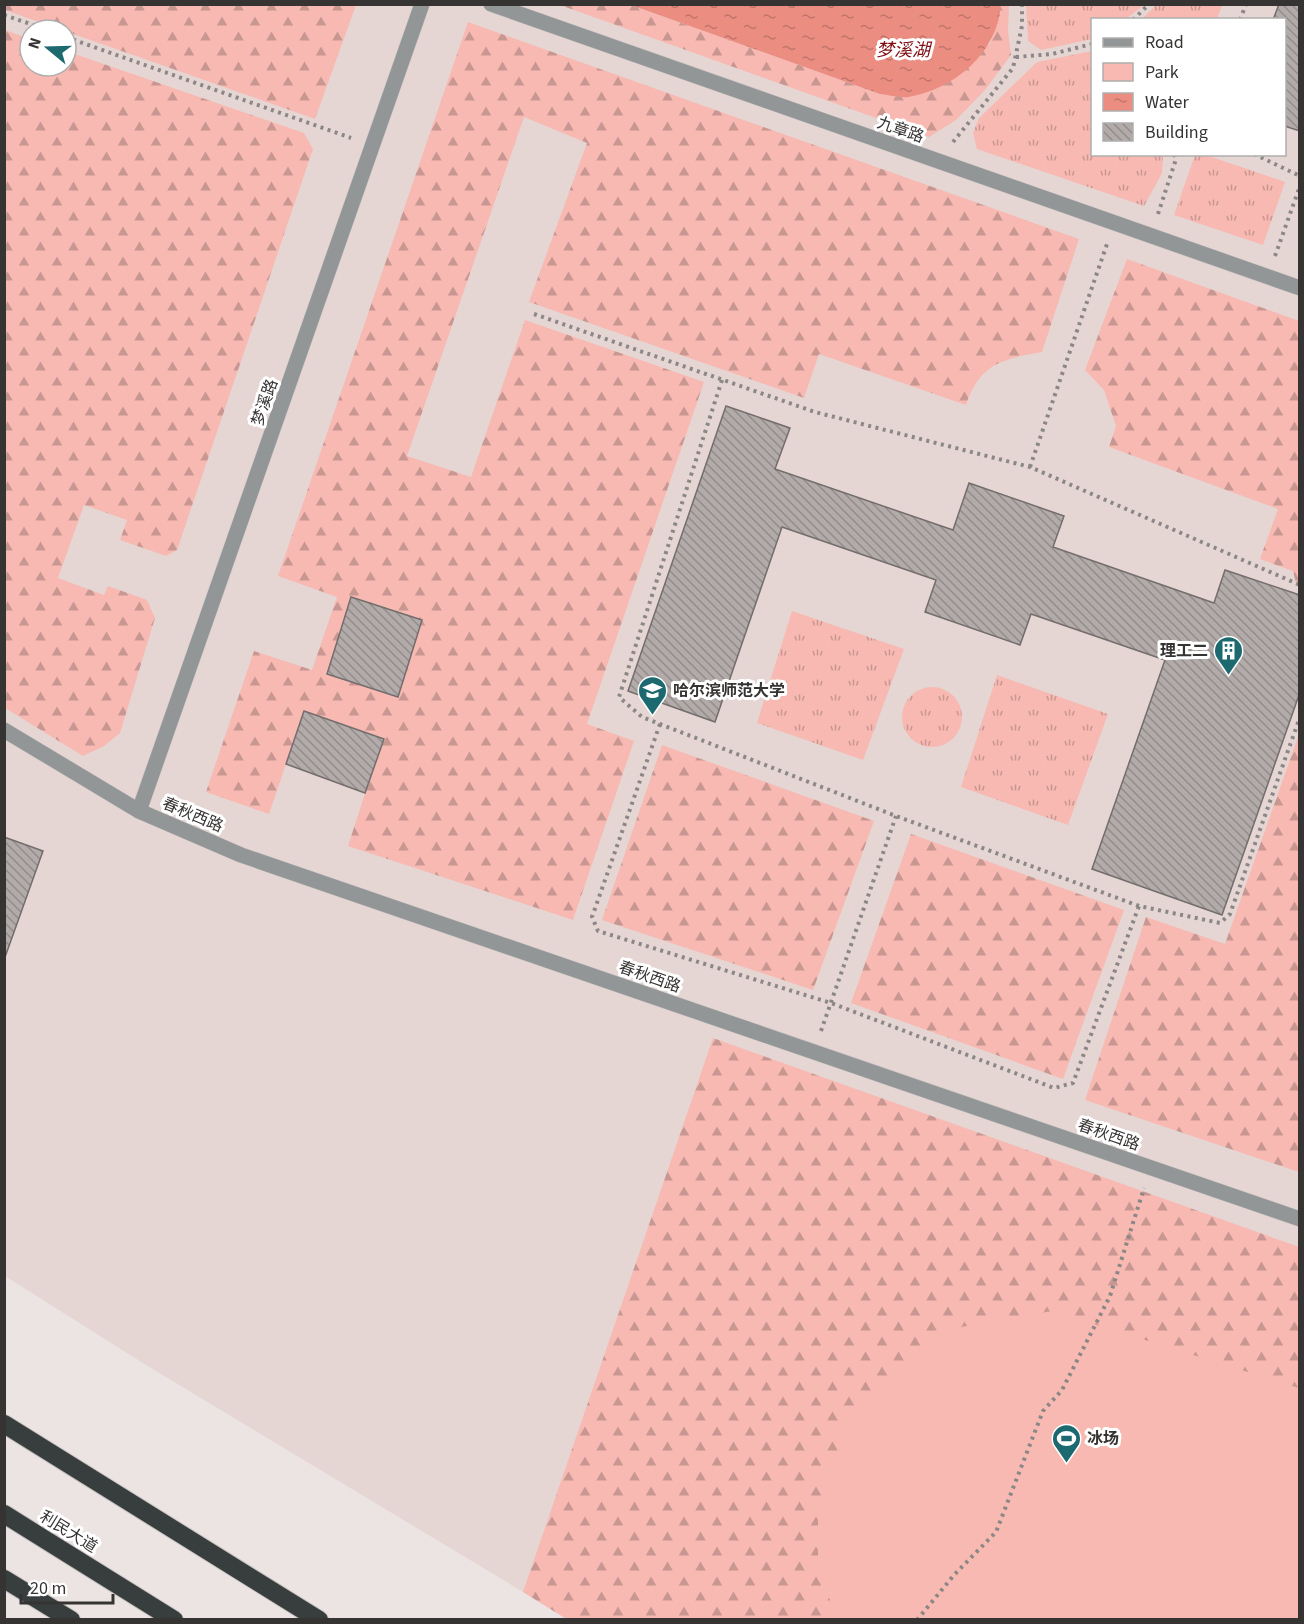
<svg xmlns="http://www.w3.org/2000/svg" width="1304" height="1624" font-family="'Source Sans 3','Noto Sans SC',sans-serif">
<defs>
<pattern id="grass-tufts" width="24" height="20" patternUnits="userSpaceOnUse" patternTransform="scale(1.5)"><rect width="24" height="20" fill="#f7b9b1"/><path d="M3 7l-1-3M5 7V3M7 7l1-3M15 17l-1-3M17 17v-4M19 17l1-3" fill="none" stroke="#c99791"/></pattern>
<pattern id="forest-firs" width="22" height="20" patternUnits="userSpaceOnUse" patternTransform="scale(1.5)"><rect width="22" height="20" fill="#f7b9b1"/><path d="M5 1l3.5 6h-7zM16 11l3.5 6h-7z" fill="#c99791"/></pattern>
<pattern id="water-ripples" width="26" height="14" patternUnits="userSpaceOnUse" patternTransform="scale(1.5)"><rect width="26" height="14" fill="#ec8d82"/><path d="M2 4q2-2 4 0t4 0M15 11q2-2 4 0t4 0" fill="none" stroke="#c0746b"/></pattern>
<pattern id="building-back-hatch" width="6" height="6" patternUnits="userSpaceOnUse" patternTransform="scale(1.5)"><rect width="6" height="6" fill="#b2abaa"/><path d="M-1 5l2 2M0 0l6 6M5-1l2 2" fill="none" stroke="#928c8b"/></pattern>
</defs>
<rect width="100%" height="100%" fill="#ebe4e3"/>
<path fill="#e5d6d4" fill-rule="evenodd" d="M4,5H1299V1619H568L146,1365L5,1276ZM1092,20H1284V154H1092ZM30,30H66V66H30Z"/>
<g fill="url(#grass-tufts)">
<polygon points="1026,5 1026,4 1144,5 1126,19 1092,20 1092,39 1041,50 1028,41"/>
<polygon points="1156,5 1156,4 1222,5 1217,19 1142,19"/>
<polygon points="1092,51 1092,154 1163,155 1162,173 1144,206 977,149 973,133 979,118 1037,62"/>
<polygon points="1195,155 1206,155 1285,182 1263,245 1174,215"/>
<polygon points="792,611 904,649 863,760 757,723"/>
<polygon points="997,675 1108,714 1068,825 961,787"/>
<circle cx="932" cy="717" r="30"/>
</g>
<g fill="url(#forest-firs)">
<polygon points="5,4 356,4 356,5 315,119 5,10"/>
<polygon points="560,5 631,5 880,94 990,44 1001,5 1009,5 1008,31 1011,55 985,90 956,120 929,137"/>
<path d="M468,22L1079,239L1042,352C1003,359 980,363 966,405L819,354L804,398L529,302L587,143L524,117L407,456L471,477L525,320L704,382L587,724L634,741L573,920L348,846L383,738L304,711L269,814L206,792L254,651L312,670L337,597L278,576Z"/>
<polygon points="5,30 30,39 30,66 66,66 66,51 304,133 313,149 177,550 166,556 120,540 127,520 84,505 58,578 104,595 108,586 147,600 155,618 120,733 104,746 83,756 5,708"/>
<polygon points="1127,259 1299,321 1299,584 1296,583 1293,571 1260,559 1278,509 1109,447 1116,426 1104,390 1085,370"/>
<polygon points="1299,734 1299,1172 1085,1100 1146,917 1225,944"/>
<polygon points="662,745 874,821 813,990 602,920"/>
<polygon points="911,834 1124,910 1063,1079 851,1003"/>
<polygon points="713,1038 1299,1247 1299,1619 568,1620 523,1592"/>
</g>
<polygon fill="#f7b9b1" points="1052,1311 1299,1388 1299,1619 837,1619 818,1568 818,1507 848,1420 876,1384 961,1327"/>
<path fill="url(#water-ripples)" d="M631,5H1001C997,53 955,89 908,97C900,98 889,95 880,94Z"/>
<g fill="url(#building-back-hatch)" stroke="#736d6c" stroke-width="1.5">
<polygon points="1279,4 1300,4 1300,131 1284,126 1284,20 1273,20"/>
<polygon points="726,406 790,428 775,469 953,530 969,483 1064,516 1053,547 1214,603 1225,570 1300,595 1300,692 1222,915 1092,869 1165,660 1031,614 1020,645 925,612 936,580 782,527 715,722 628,691"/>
<polygon points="351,597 422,620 398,697 327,674"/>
<polygon points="304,711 384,739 365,793 286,764"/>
<polygon points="4,837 43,851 4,960"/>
</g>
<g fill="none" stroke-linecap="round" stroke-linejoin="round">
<defs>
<g id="minor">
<polyline points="491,4 1300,288"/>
<polyline points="4,730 139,811 241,855 1300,1219"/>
<polyline points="139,811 422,4"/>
</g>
<g id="highway">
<polyline points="4,1424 319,1620"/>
<polyline points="4,1514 174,1620"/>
<polyline points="4,1579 71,1620"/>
</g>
</defs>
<use href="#minor" stroke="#c7c1c0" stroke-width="16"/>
<use href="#highway" stroke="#c7c1c0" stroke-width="20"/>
<g stroke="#8b8786" stroke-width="4" stroke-dasharray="3 4.5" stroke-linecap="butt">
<polyline points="4,15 48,30"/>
<polyline points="1133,20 1149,4"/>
<polyline points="1240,20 1246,4"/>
<polyline points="66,37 351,138"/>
<polyline points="1016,57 1052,54 1092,44"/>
<polyline points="953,142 1013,68 1022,26 1022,4"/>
<polyline points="1254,154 1300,176"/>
<polyline points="1158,214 1176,159 1174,154"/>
<polyline points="1275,256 1300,186"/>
<polyline points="534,314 815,412 1030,467 1300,585"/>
<polyline points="722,380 619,697 642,717 896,816 1139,906 1220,923 1230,914 1300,717"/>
<polyline points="1030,467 1107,244"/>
<polyline points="660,724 592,917 598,931 831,1003 1054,1088 1073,1083 1139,906"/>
<polyline points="821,1031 896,816"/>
<polyline points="917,1620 954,1575 996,1532 1043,1411 1062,1390 1110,1296 1144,1188"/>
</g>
<use href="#minor" stroke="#929696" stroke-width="15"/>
<use href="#highway" stroke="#383e3e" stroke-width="18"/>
</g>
<defs>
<symbol id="building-pin" viewBox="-11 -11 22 30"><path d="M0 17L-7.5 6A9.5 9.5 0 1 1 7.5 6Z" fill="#1c6970" stroke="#fff"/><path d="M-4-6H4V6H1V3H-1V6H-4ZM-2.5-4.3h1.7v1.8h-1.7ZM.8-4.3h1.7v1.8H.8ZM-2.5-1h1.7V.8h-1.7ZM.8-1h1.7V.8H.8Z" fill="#fff"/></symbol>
<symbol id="university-pin" viewBox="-11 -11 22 30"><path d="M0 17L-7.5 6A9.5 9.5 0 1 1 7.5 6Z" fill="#1c6970" stroke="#fff"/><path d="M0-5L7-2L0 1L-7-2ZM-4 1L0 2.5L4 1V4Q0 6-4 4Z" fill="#fff"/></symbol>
<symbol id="stadium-pin" viewBox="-11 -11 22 30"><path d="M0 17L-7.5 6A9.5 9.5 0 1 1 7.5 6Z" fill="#1c6970" stroke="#fff"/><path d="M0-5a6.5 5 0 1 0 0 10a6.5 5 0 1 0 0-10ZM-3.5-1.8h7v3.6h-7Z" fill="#fff"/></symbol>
</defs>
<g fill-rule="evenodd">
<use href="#building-pin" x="1212" y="634" width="33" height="45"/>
<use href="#university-pin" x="636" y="674" width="33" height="45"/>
<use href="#stadium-pin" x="1050" y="1422" width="33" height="45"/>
</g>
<g text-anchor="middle" stroke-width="6" stroke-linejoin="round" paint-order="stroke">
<g font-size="16" fill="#363433" stroke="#fff">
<text transform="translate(901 129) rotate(19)" y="6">九章路</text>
<text transform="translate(264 402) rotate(-71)" y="6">梦溪路</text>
<text transform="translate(193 814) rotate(23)" y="6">春秋西路</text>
<text transform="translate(650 976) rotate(19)" y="6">春秋西路</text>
<text transform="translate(1109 1134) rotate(19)" y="6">春秋西路</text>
<text transform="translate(69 1531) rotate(32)" y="6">利民大道</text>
</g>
<g font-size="16" font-weight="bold" fill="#363433" stroke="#fff" text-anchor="start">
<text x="1208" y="656" text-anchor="end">理工二</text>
<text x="673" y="696">哈尔滨师范大学</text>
<text x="1087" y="1444">冰场</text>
</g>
<g font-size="18" font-style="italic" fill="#800c10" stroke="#fff">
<text x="903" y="56">梦溪湖</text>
</g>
</g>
<rect width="1304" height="1624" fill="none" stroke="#363433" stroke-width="12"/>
<rect x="1091" y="18" width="195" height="138" fill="#ffffff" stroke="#afaead" stroke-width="1.5"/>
<rect x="1103" y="38" width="30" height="9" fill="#929696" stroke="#afaead" stroke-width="1.5"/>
<text x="1145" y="48" font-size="18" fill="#363433">Road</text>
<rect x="1103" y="63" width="30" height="18" fill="#f7b9b1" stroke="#afaead" stroke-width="1.5"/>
<text x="1145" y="78" font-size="18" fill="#363433">Park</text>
<rect x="1103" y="93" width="30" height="18" fill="url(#water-ripples)" stroke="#afaead" stroke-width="1.5"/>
<text x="1145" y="108" font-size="18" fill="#363433">Water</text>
<rect x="1103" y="123" width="30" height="18" fill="url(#building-back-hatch)" stroke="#afaead" stroke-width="1.5"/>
<text x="1145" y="138" font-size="18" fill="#363433">Building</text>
<g transform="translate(48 48) rotate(289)"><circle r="28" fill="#ffffff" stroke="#afaead" stroke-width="1.5"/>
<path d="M0-4.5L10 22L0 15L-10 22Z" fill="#1c6970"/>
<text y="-9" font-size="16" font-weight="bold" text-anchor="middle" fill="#363433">N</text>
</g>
<path d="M21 1594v9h92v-9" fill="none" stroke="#363433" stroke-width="3"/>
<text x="30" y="1594" font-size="18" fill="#363433" stroke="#ffffff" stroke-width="4.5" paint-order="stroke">20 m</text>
</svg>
